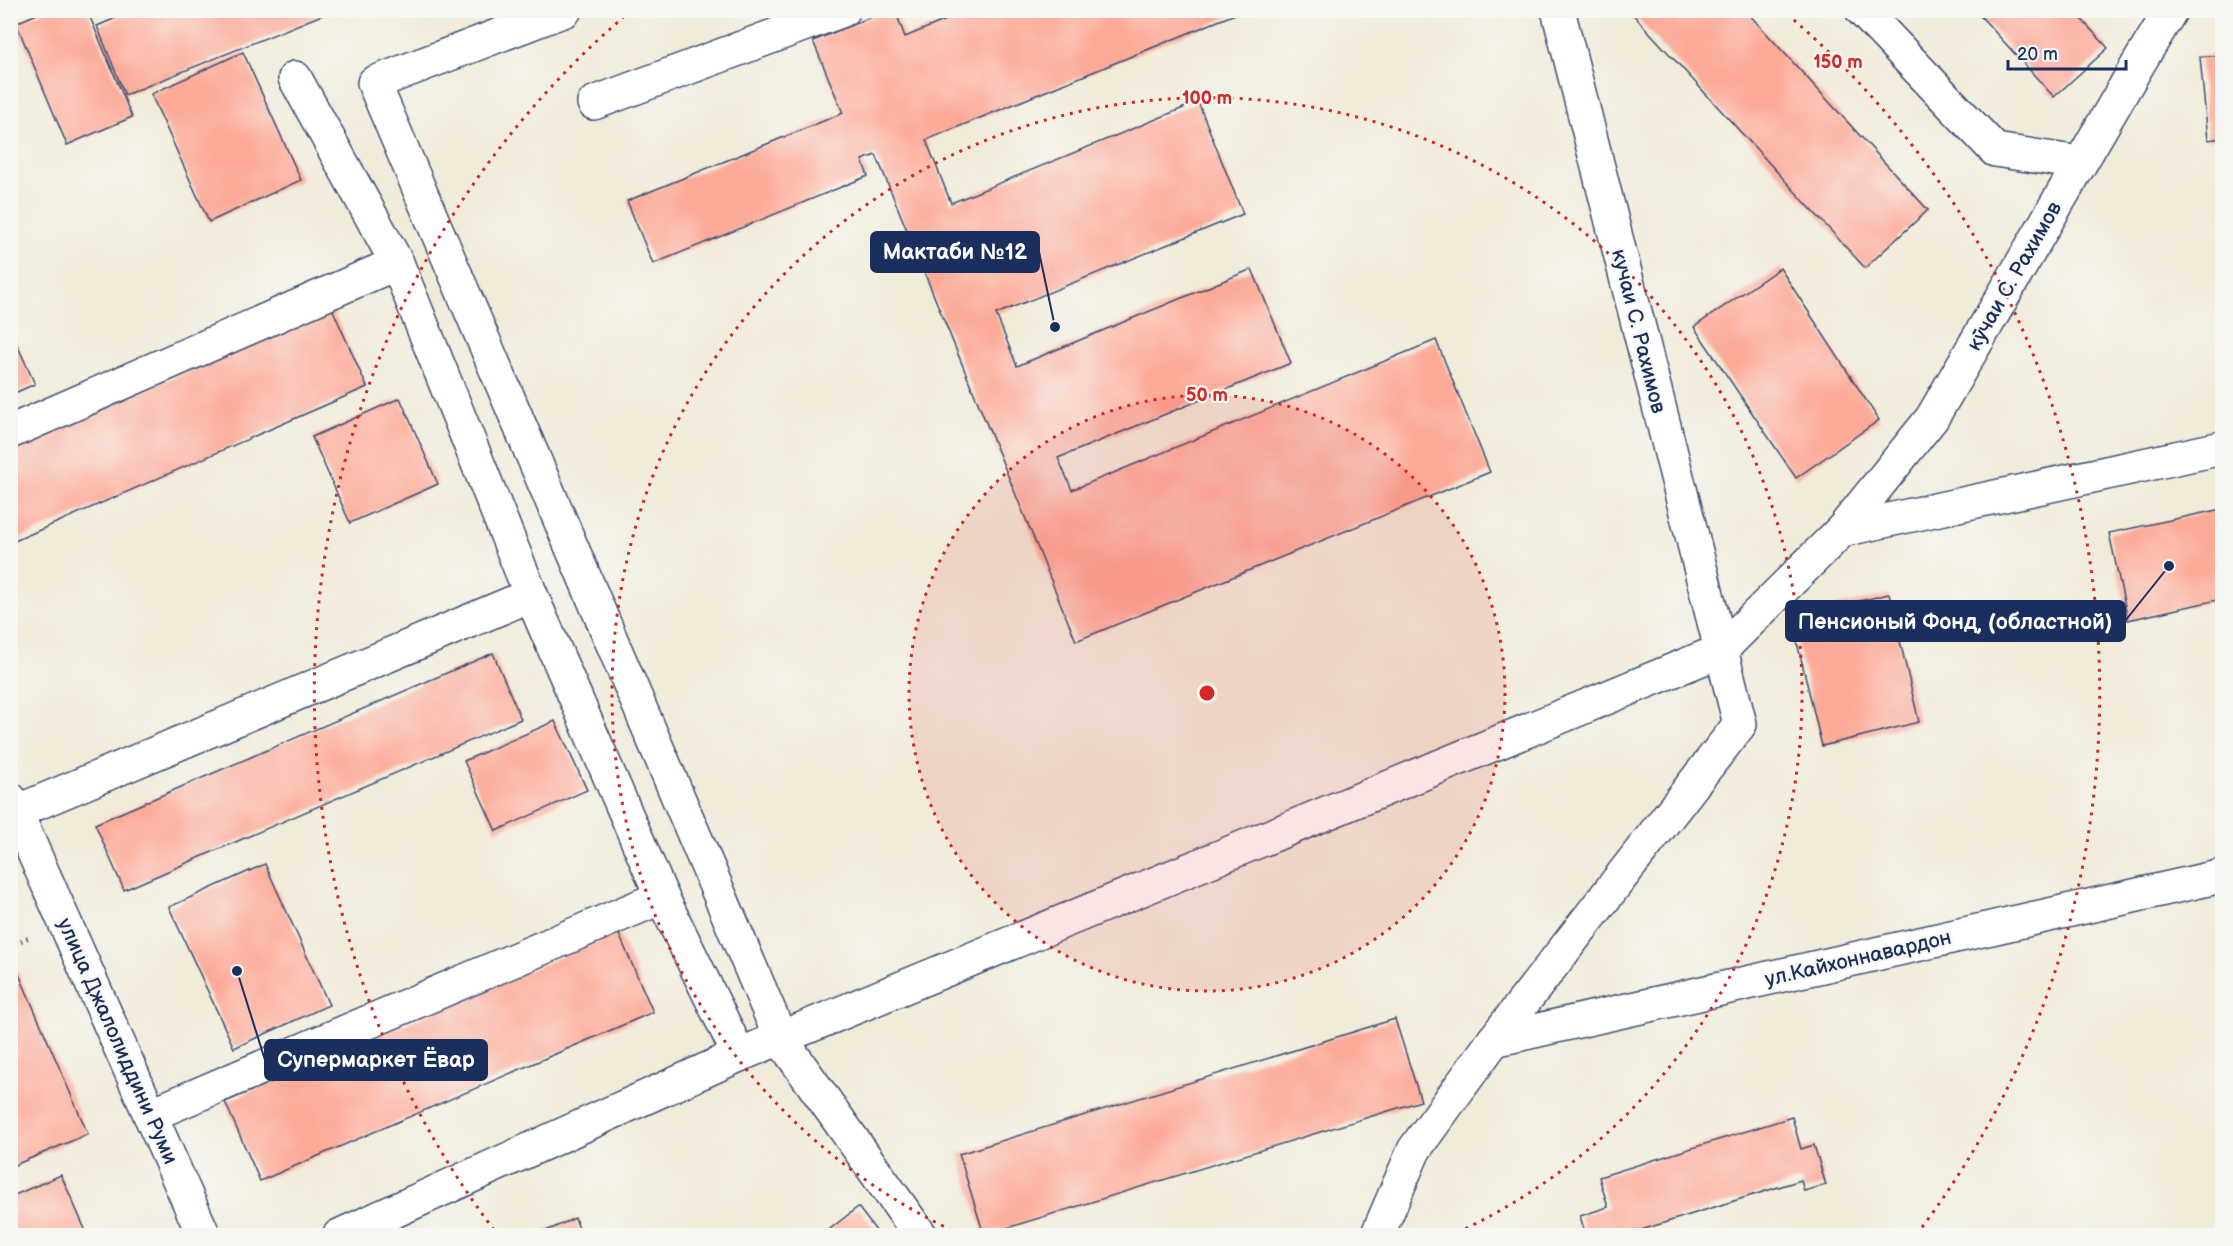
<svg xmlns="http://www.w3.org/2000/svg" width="2233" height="1246" font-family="'Balsamiq Sans',sans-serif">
<rect width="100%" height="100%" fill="#f6f6f2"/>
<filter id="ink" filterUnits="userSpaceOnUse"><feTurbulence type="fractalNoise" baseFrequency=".0167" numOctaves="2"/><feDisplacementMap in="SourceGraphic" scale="12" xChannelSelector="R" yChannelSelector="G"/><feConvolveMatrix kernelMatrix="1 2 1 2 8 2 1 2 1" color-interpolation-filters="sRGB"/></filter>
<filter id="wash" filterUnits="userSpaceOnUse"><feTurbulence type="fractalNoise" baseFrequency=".008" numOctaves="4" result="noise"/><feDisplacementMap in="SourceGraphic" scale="24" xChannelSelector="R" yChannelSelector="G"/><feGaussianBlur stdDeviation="1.35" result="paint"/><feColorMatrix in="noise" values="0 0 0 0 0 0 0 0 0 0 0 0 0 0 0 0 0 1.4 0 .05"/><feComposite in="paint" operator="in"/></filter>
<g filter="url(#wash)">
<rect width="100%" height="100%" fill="#f1ebd9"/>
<g id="blocks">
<g fill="#fdaa98">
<polygon points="46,10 87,10 132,117 67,145 16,23"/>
<polygon points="135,10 332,10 332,11 125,95 97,26"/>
<polygon points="888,10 895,10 905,37 970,10 1245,10 926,140 951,203 1198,102 1243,214 996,314 1017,366 1252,269 1291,363 1058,458 1072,490 1436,340 1490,472 1076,641 876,155 862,160 868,176 653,264 627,201 843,113 813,41"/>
<polygon points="1629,10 1745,10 1928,210 1865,268"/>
<polygon points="1975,10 2073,10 2108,48 2054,97"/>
<polygon points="243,52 301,180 209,222 151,94"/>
<polygon points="2222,55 2222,138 2208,140 2200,57"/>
<polygon points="1780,268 1879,420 1796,478 1694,327"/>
<polygon points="332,308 367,387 10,543 10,449"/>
<polygon points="10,329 35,384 10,395"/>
<polygon points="400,398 438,484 350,523 312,437"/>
<polygon points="2222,509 2222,599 2128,620 2109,533"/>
<polygon points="1889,594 1919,722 1822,746 1791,617"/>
<polygon points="493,653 521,719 124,890 95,824"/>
<polygon points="555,721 587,790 496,831 464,761"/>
<polygon points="265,864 329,1005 234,1048 169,907"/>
<polygon points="618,932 653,1012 260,1181 225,1102"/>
<polygon points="15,965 88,1134 10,1167 10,967"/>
<polygon points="1395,1019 1421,1101 984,1235 959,1154"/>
<polygon points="1792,1117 1801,1149 1814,1145 1826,1185 1804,1191 1801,1180 1622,1236 1586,1236 1580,1216 1608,1207 1599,1177"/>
<polygon points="61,1175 88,1236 10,1236 10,1197"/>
<polygon points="858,1207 880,1236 821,1236"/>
<polygon points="575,1218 582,1236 535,1236"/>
</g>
</g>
</g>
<g filter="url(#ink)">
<use href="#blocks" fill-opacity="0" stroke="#3b4b70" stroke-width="1.5"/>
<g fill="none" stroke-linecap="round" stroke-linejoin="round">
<defs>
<g id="minor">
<polyline points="565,10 374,83 781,1039 921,1236"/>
<polyline points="1862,10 1995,150 2080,163"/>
<polyline points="295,78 397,263 531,595 662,897 739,1055"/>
<polyline points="594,103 843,10"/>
<polyline points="10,432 397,263"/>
<polyline points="1842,530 1932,418 2140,61 2171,10"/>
<polyline points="10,799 204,1236"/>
<polyline points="16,812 531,595"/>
<polyline points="1494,1040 2222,876"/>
<polyline points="150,1115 662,897"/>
<polyline points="339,1236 739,1055 1720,651 1842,530 2222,448"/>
<polyline points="1377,1236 1414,1150 1494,1040 1740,724 1558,10"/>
</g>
</defs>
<use href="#minor" stroke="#3b4b70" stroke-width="36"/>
<polyline stroke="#3b4b70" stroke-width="4" stroke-dasharray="1.5 4.5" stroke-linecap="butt" points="10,946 30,937"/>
<use href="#minor" stroke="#fff" stroke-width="33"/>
</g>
</g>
<circle cx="1207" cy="693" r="298" fill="#d62828" fill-opacity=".12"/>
<g fill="none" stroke="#d62828" stroke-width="3" stroke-dasharray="3 6">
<circle cx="1207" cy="693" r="298"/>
<path d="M960 1234A595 595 0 1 1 1454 1234"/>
<path d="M494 1230A893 893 0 0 1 627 14M1787 14A893 893 0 0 1 1920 1230"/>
</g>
<g text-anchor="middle" stroke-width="4.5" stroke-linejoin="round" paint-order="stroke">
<g font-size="21" fill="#1b2f5e" stroke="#f6f6f2">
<text transform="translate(2014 276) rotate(-60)" y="7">кӯчаи С. Рахимов</text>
<text transform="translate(1639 331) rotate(76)" y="7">кучаи С. Рахимов</text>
<text transform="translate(1858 958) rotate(-13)" y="7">ул.Кайхоннавардон</text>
<text transform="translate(118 1041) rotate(66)" y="7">улица Джалолиддини Руми</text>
</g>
</g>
<circle cx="1207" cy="693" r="9" fill="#d62828" stroke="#f6f6f2" stroke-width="3"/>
<g font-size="18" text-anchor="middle" font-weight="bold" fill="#d62828" stroke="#f6f6f2" stroke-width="4.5" stroke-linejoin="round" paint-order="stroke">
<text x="1838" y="68">150 m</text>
<text x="1207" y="104">100 m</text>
<text x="1207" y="401">50 m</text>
</g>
<path fill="none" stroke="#1b2f5e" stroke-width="2" d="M1055 327L1039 252M2169 566L2125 621M237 971L265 1060"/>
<g fill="#1b2f5e" stroke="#f6f6f2" stroke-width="2">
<circle cx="1055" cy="327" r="6"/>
<circle cx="2169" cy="566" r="6"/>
<circle cx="237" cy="971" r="6"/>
</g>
<g fill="#1b2f5e" stroke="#1b2f5e" stroke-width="2">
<rect x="871" y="232" width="168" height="40" rx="6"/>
<rect x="1786" y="601" width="339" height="40" rx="6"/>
<rect x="265" y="1040" width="222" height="40" rx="6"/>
</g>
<g font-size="22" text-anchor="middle" font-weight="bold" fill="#fff">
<text x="955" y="259">Мактаби №12</text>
<text x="1955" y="629">Пенсионый Фонд, (областной)</text>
<text x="376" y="1067">Супермаркет Ёвар</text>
</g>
<rect width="2233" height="1246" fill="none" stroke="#f6f6f2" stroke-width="36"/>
<path d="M2008 60v9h118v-9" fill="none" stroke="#1b2f5e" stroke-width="3"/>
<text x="2017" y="60" font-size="18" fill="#1b2f5e" stroke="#f6f6f2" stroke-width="4.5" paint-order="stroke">20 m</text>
</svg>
